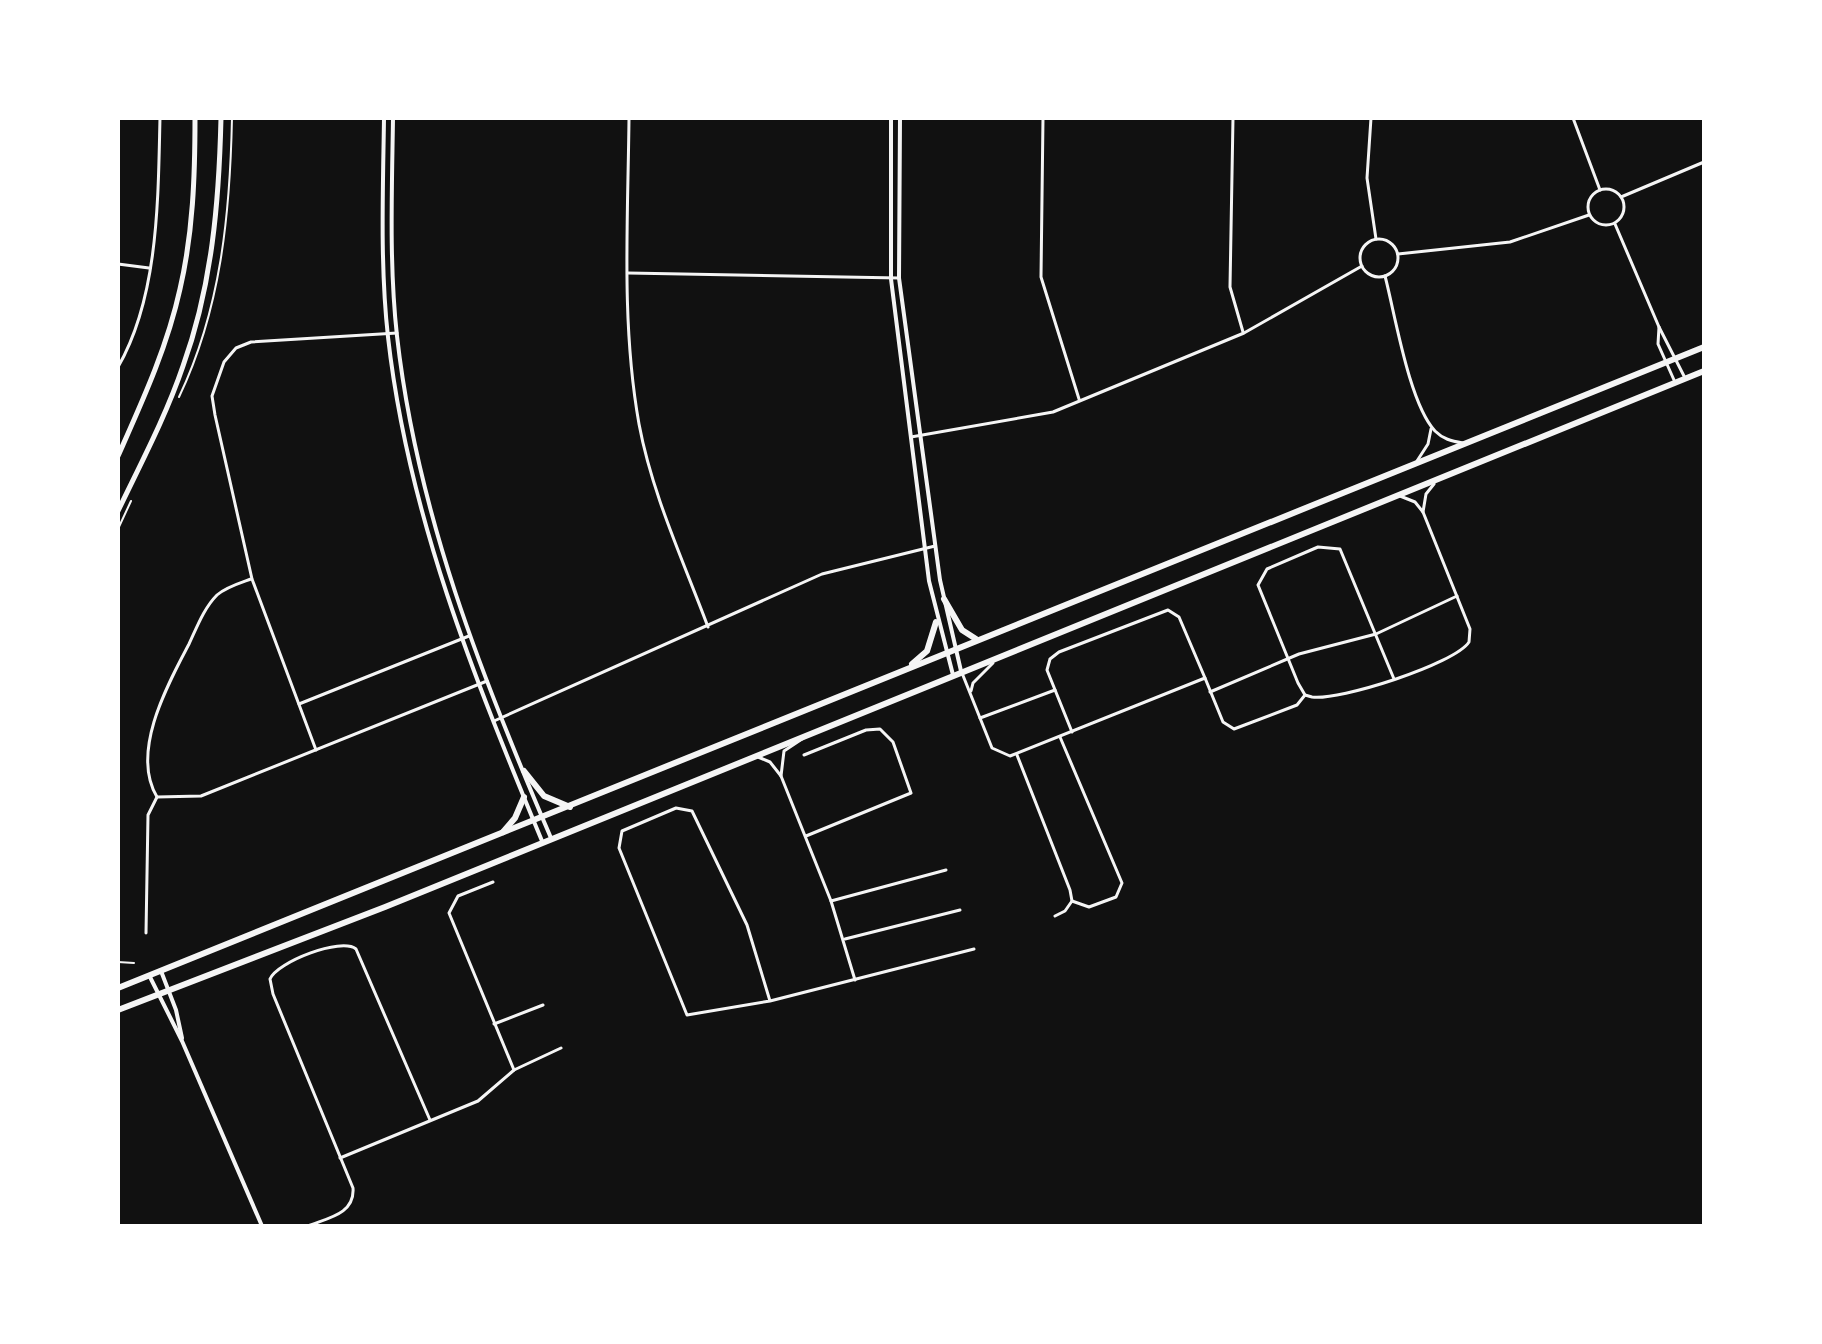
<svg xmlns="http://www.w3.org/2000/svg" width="1822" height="1344" font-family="'Fira Sans Condensed',sans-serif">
<rect width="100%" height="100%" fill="#111"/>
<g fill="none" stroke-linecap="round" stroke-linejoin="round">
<g stroke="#f5f5f5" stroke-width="2">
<path d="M179,397C221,309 230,214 232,118"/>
<polyline points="118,529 131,501"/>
<polyline points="118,962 134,963"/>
</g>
<g stroke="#f5f5f5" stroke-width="3">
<path d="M629,118C628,220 621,323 639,424C652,494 683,560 708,627"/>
<polyline points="1043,118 1041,277 1079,399"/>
<polyline points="1233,118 1230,287 1243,332"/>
<polyline points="1371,118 1367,178 1376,239"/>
<polyline points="1573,118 1600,190"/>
<circle cx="1606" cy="207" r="18"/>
<polyline points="1621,197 1704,162"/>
<polyline points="1615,224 1659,327 1685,378"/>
<circle cx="1379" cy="258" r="19"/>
<polyline points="1398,254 1510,242 1589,215"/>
<polyline points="118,264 149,268"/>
<polyline points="628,273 899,278"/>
<path d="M1385,276C1395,314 1409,403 1435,431C1443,439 1451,441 1463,443"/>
<polyline points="1659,327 1658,344 1674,380"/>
<path d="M118,367C159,296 158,198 160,118"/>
<polyline points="911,437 1053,412 1244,333 1362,266"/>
<polyline points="1417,461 1428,444 1431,429"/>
<polyline points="1423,512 1426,494 1434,484"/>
<polyline points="962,673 992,748 1010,756 1205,678 1223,722 1234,729 1297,705 1305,695"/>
<path d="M1394,679L1340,549L1318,547L1267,569L1258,585L1298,683L1305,695L1312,697C1339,701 1455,664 1469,642L1470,629L1423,512L1415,502L1400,496"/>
<polyline points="971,691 973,683 993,663"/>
<polyline points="1210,692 1299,654 1376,634 1457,596"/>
<polyline points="299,704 469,636"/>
<polyline points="980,718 1055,690"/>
<polyline points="494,721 822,574 935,546"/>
<polyline points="1072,732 1047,670 1050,659 1059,652 1168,610 1179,617 1205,678"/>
<polyline points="1060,737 1122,883 1116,897 1089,907 1072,901"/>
<polyline points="316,750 252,579 215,415 212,396 224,362 236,348 251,342 397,333"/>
<polyline points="804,755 866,730 880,729 893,742 911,793 806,836"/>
<polyline points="1017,755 1070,890 1072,901 1065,911 1055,916"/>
<polyline points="758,757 770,762 781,776 831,901 855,980"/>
<polyline points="781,776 784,751 805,737"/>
<polyline points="157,797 201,796 487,681"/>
<polyline points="493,882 458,896 449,913 514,1070"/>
<polyline points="831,901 946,870"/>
<path d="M146,933L148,815L157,797C130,752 168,684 189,644C197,627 204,608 217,595C226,587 240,583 251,579"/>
<polyline points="845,939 960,910"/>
<polyline points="770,1001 747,925 692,811 676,808 622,831 619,848 687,1015 770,1001 974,949"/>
<polyline points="494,1024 543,1005"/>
<polyline points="340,1158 478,1101 514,1070 561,1048"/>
<path d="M308,1226C328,1218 355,1214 353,1188L273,994L270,979C277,962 341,937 356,949L430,1120"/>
</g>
<g stroke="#f5f5f5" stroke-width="4">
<path d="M384,118C383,191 380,265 388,337C408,515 474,677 542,841"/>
<path d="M393,118C392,190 389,264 397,336C417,513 481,675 551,838"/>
<polyline points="891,118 891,279 929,581 953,675"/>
<polyline points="900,118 899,278 940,580 961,671"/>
<polyline points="161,971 176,1010 182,1038"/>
<polyline points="149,975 182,1041 262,1226"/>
</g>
<g stroke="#f5f5f5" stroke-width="5">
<path d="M118,456C142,402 167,348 180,289C193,233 195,176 195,118"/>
<path d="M118,511C141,463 166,416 183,366C212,286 219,202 221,118"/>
</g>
<g stroke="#f5f5f5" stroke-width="6">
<polyline points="944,599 962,630 976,639"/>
<polyline points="912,664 927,651 936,622"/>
<polyline points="524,771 544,796 570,807"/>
<polyline points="503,832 515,818 524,797"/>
<polyline points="118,988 1704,347"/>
<polyline points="118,1010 385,907 1704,371"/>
</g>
</g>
<rect width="1822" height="1344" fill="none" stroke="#ffffff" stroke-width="240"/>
</svg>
